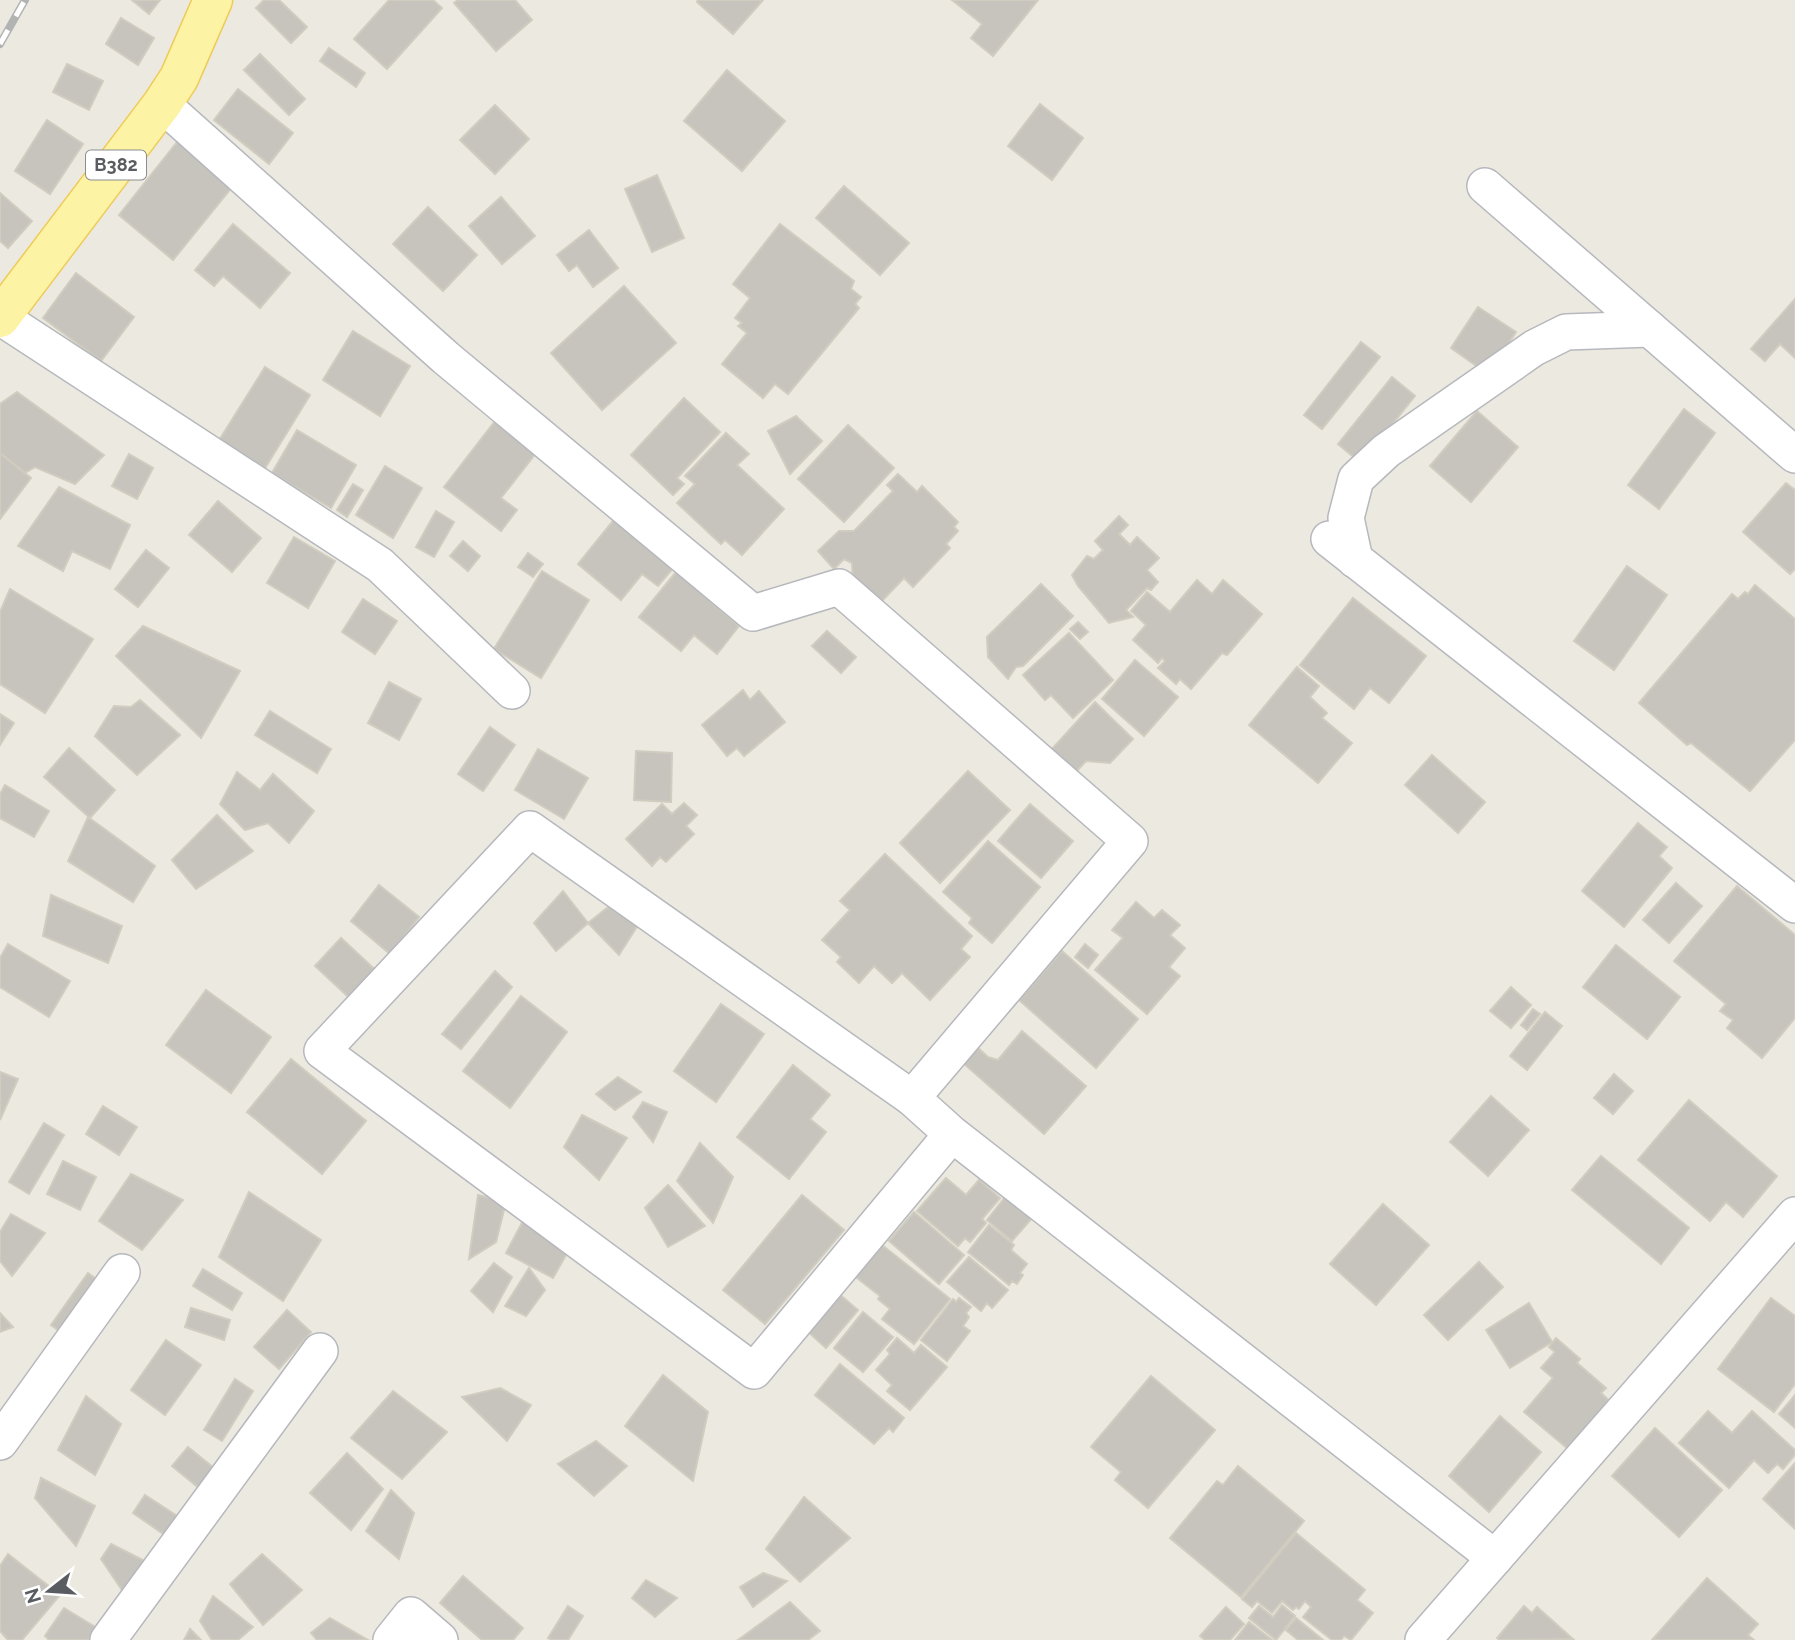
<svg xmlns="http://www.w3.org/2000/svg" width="1795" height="1640" font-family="Raleway,sans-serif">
<rect width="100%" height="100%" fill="#eceae0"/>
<g fill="#c7c4be" stroke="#d0ccbf" stroke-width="2">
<polygon points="132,0 160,0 149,14"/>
<polygon points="264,0 279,0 307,27 291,43 256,8"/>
<polygon points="389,0 433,0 442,8 387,69 354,39"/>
<polygon points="458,0 515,0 532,20 496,51 454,3"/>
<polygon points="698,0 763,0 733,34 697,2"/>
<polygon points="952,0 1038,0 993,56 971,38 982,24"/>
<polygon points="121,18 154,38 138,65 106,44"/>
<polygon points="329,48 365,73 356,87 320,61"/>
<polygon points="260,54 305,99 289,115 244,70"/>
<polygon points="67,64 103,81 89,110 53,92"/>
<polygon points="727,70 785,121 742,171 684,121"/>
<polygon points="238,89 293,133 269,164 214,120"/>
<polygon points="1040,104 1083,138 1052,180 1008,146"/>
<polygon points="495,105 529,139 495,174 460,140"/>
<polygon points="47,120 83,144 50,194 15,171"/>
<polygon points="178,141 233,186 173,260 119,215"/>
<polygon points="657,175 684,238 652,252 625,189"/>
<polygon points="844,186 909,243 880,275 816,218"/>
<polygon points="0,193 32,221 8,248 0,241"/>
<polygon points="501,197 535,236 502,264 469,226"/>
<polygon points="428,207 477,255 443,291 393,244"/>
<polygon points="233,224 290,273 260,308 223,276 214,286 195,270"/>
<polygon points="780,224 854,281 851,289 861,297 855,304 859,308 788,394 775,384 763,398 722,364 747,333 738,326 742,323 735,318 750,298 733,284"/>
<polygon points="589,230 618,268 593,287 577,265 569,271 557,255"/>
<polygon points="76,273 134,317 101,361 43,318"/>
<polygon points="624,286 676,343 602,410 551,353"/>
<polygon points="1795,299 1795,358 1780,344 1765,361 1751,349"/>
<polygon points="1478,307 1516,332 1488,374 1451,348"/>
<polygon points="353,331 410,366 380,416 323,380"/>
<polygon points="1361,342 1380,357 1322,429 1304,415"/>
<polygon points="265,367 310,395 264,470 218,442"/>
<polygon points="1392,377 1415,396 1361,463 1338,444"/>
<polygon points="17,392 104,455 75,484 35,467 25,473 0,453 0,404"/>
<polygon points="684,398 720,432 677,478 684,484 673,495 631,455"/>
<polygon points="1684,409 1715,433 1659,509 1628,485"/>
<polygon points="1477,411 1518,447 1471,502 1430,466"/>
<polygon points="499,416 540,448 501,498 517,510 501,531 444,487"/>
<polygon points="796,416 822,441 790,474 768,431"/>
<polygon points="848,425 894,468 844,522 798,479"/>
<polygon points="297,430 356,465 331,508 272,473"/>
<polygon points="726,433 749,454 737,465 784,509 742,555 725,540 721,544 677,503 695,484 685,476"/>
<polygon points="0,453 31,478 0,519"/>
<polygon points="129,454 153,468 137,499 112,486"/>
<polygon points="385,466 422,488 393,538 356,515"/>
<polygon points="898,474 917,492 922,486 958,522 954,527 958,531 946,544 950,548 913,587 904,578 877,606 853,583 852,563 844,559 834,569 818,551 839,531 854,531 893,491 887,485"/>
<polygon points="1786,483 1795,490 1795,569 1790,574 1743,532"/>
<polygon points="353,484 363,490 347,517 337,510"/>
<polygon points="59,487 130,525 110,569 72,551 63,571 18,546"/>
<polygon points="218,501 261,538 232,572 189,535"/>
<polygon points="436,511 454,522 434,557 416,547"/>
<polygon points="621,511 680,560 658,586 642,574 621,600 578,564"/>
<polygon points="1119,516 1128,525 1119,534 1130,545 1137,537 1159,558 1147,570 1158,582 1151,590 1147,588 1126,610 1133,617 1109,623 1078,586 1072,575 1087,556 1094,559 1103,550 1095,541"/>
<polygon points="294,537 335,561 308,608 267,583"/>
<polygon points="463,541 480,556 468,571 450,556"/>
<polygon points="146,550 169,568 138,607 115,589"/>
<polygon points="528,553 543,564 533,577 518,567"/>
<polygon points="681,566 717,596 711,602 739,626 717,654 694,635 681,651 639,617"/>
<polygon points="1627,566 1667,595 1614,670 1574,641"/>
<polygon points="542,571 589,600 541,678 494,649"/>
<polygon points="1197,580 1212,594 1223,580 1262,614 1227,655 1222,653 1191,689 1180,679 1176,684 1158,668 1165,661 1162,658 1158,663 1133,640 1146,625 1131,611 1147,592 1170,612"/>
<polygon points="1041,584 1073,616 1023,666 1016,667 1008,679 988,657 987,637"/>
<polygon points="1755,585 1795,619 1795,740 1750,791 1691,743 1687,745 1639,703 1732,594 1738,599 1745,592 1748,594"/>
<polygon points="10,589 93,639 45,713 0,684 0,612"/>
<polygon points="1353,598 1426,656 1389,703 1370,688 1354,709 1300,665"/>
<polygon points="363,599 397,621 375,654 342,632"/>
<polygon points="1078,622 1088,632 1080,639 1070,629"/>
<polygon points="143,626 240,671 201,738 116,656"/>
<polygon points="827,631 856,657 841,673 812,646"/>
<polygon points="1069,633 1113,680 1073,718 1051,695 1045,700 1023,675"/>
<polygon points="1135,660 1178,697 1144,736 1102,699"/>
<polygon points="1297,667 1319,686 1310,697 1327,713 1322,718 1352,743 1318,783 1249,725"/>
<polygon points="389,682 421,699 399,740 368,723"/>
<polygon points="743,690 750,700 759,691 785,722 744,756 737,748 727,756 702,725"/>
<polygon points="140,700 180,735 137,775 95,736 114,706 131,707"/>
<polygon points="1095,702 1133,739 1110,763 1086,761 1075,773 1051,750"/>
<polygon points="270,711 331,749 317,773 255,735"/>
<polygon points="0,714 14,723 0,745"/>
<polygon points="490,727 515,745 483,791 458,774"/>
<polygon points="69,748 115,790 90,818 44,777"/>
<polygon points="538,749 588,778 564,819 515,790"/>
<polygon points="636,751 672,753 671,802 634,800"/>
<polygon points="1432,755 1485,802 1458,833 1405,785"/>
<polygon points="968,771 1010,810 940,883 900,843"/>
<polygon points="237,772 260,790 273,774 314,811 289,843 268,823 245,830 220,804"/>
<polygon points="5,785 49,811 34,837 0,818 0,794"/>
<polygon points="684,803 697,815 686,826 694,834 666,862 660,857 652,866 626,839 662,804 672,814"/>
<polygon points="1030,804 1073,841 1041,878 998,841"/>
<polygon points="217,815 253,851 196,889 172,860"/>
<polygon points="88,817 155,866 133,902 68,861"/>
<polygon points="1638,823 1667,847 1659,856 1672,868 1624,927 1582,891"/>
<polygon points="988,841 1040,887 992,943 969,923 972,918 943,892"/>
<polygon points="885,854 972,936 961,949 970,957 930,1000 902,973 892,983 874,966 859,983 837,962 841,957 822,940 850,910 840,901"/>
<polygon points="1676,883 1702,906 1669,943 1643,920"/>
<polygon points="379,885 419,917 390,954 351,921"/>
<polygon points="1737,886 1795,935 1795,1018 1762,1058 1727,1028 1733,1020 1720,1011 1726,1004 1674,961"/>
<polygon points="563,891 588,923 556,951 534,923"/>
<polygon points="51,895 122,926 108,963 43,936"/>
<polygon points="1136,902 1154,918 1162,910 1180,925 1170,935 1185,948 1169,967 1180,976 1147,1014 1095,970 1123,938 1112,930"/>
<polygon points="608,907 643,917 619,955 588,923"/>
<polygon points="341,938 382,976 356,1004 315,966"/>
<polygon points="8,944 70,981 49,1017 0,987 0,958"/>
<polygon points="1085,944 1098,955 1088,968 1075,957"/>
<polygon points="1616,945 1680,997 1647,1039 1583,987"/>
<polygon points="1062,951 1138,1019 1096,1068 1019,1000"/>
<polygon points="495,971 512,987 461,1049 442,1034"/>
<polygon points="1511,987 1531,1005 1511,1028 1490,1011"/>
<polygon points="206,990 271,1037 231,1093 166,1045"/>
<polygon points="521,996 567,1032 510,1108 463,1071"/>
<polygon points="721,1004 764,1034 716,1102 674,1071"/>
<polygon points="1533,1009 1540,1014 1527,1030 1521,1025"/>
<polygon points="1545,1012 1562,1026 1527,1070 1510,1056"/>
<polygon points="1022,1031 1086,1086 1044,1134 963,1063 977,1047 988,1057 998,1060"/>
<polygon points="291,1059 366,1121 322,1174 247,1112"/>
<polygon points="793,1065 830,1095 810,1119 826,1132 789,1179 737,1137"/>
<polygon points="0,1072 18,1079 0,1120"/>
<polygon points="1614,1074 1633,1091 1613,1114 1594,1098"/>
<polygon points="618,1077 641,1092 615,1110 596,1094"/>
<polygon points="1491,1096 1529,1130 1488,1176 1450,1142"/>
<polygon points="1689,1100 1777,1176 1743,1217 1726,1202 1710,1221 1638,1160"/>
<polygon points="643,1102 667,1112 653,1142 633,1117"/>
<polygon points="103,1106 137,1127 119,1155 86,1134"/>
<polygon points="582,1115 627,1138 599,1180 564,1147"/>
<polygon points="44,1123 64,1135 29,1194 9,1182"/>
<polygon points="700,1143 733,1177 713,1223 677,1181"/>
<polygon points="1601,1156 1689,1228 1661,1264 1572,1190"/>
<polygon points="63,1161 96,1177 80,1210 47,1194"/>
<polygon points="131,1174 183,1200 142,1250 99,1221"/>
<polygon points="946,1178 966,1195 979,1180 1000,1198 982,1219 986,1223 970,1242 965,1238 958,1246 917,1211"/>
<polygon points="668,1185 705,1226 668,1247 645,1208"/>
<polygon points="249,1192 321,1240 283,1301 219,1257"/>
<polygon points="478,1195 506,1202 496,1242 469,1259"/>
<polygon points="802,1195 844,1230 765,1324 723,1290"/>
<polygon points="1006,1196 1032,1218 1012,1241 987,1220"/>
<polygon points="1383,1204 1429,1245 1376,1305 1330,1264"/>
<polygon points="914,1212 964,1255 939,1284 889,1241"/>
<polygon points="11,1214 45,1233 12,1276 0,1261 0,1232"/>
<polygon points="523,1221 570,1248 553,1278 506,1253"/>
<polygon points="989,1225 1014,1245 1011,1250 1027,1264 1020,1273 1023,1275 1017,1284 1012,1281 1009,1285 968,1252"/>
<polygon points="877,1241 950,1299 914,1344 882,1319 890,1309 878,1299 880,1296 852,1274"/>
<polygon points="969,1257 1008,1290 992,1308 987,1303 981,1311 947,1282"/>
<polygon points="1479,1262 1503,1287 1448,1340 1424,1315"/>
<polygon points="494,1263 512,1277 493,1312 471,1291"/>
<polygon points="529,1268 545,1290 526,1316 505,1306"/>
<polygon points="203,1269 242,1293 232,1310 193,1286"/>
<polygon points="88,1273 121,1297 84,1349 51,1325"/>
<polygon points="838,1293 858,1310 826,1348 806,1330"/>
<polygon points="959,1298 971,1307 966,1313 969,1317 963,1326 970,1331 947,1361 921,1340 953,1299 956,1302"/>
<polygon points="1771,1298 1795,1316 1795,1384 1774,1412 1718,1369"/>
<polygon points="1529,1303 1552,1342 1510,1368 1486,1330"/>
<polygon points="191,1308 230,1320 224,1340 185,1327"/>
<polygon points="287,1310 311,1332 279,1369 254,1347"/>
<polygon points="863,1312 893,1337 863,1372 834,1348"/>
<polygon points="0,1313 13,1327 0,1332"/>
<polygon points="897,1338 914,1353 921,1345 947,1367 910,1410 887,1391 892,1385 876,1370 890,1354 887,1350"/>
<polygon points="1556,1338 1580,1359 1577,1363 1606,1388 1601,1393 1613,1404 1568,1449 1524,1412 1553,1378 1541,1368 1555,1352 1549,1347"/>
<polygon points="166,1340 201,1365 165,1415 131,1390"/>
<polygon points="840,1364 904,1418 893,1432 889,1428 874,1444 815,1395"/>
<polygon points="663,1375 708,1412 693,1481 625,1426"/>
<polygon points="1151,1376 1215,1430 1148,1508 1115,1480 1121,1472 1091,1447"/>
<polygon points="235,1379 253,1391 222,1441 204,1430"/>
<polygon points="500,1388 531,1405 507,1441 462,1397"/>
<polygon points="393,1391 447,1432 402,1479 351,1438"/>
<polygon points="1795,1395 1795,1428 1779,1414"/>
<polygon points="86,1396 121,1424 95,1475 58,1450"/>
<polygon points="1708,1411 1732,1433 1752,1411 1795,1450 1795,1455 1783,1469 1777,1464 1768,1473 1754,1460 1729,1488 1679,1443"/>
<polygon points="1500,1416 1541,1452 1489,1512 1449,1476"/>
<polygon points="1655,1428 1722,1490 1679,1537 1612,1476"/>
<polygon points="596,1441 627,1466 594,1496 558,1464"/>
<polygon points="188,1447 215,1469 199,1488 172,1466"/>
<polygon points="347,1453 383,1489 351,1530 310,1493"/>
<polygon points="1795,1463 1795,1529 1763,1499"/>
<polygon points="1238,1466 1304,1521 1241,1597 1170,1538 1217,1481 1223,1485"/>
<polygon points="41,1478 95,1506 76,1546 35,1498"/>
<polygon points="391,1490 414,1513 399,1559 366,1531"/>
<polygon points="145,1495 185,1521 172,1540 133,1513"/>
<polygon points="804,1497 850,1538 800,1582 766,1549"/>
<polygon points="1296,1533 1365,1590 1357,1600 1373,1613 1351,1640 1344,1636 1341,1640 1332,1640 1303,1617 1311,1607 1305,1601 1299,1609 1296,1607 1293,1610 1282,1601 1272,1613 1257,1601 1252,1607 1242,1599"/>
<polygon points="111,1544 149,1563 124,1593 101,1559"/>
<polygon points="8,1554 60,1595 22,1640 8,1640 0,1631 0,1566"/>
<polygon points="262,1554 302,1590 263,1625 230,1584"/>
<polygon points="763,1573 787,1581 753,1607 740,1587"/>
<polygon points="463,1576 523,1628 513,1640 482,1640 440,1603"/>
<polygon points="1707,1578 1758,1624 1748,1635 1754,1640 1652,1640"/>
<polygon points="646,1580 677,1598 655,1617 632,1598"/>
<polygon points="213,1596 253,1627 238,1640 212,1640 200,1621"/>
<polygon points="790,1602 820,1631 808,1640 738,1640"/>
<polygon points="1282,1605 1295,1616 1276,1640 1249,1618 1259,1606 1273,1617"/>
<polygon points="568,1606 583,1616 568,1640 552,1640 548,1638"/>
<polygon points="1524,1606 1532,1613 1537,1607 1573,1639 1500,1640 1497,1638"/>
<polygon points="1226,1607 1244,1624 1230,1640 1205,1640 1200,1636"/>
<polygon points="64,1608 97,1628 88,1640 49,1640 45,1636"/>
<polygon points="330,1618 368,1640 317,1640 311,1633"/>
<polygon points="1296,1618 1323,1640 1298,1640 1286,1630"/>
<polygon points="1249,1622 1272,1640 1235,1640"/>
<polygon points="190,1629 201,1640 184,1640"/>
</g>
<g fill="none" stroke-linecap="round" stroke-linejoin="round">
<defs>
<g id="street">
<polyline points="162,104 446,358 753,613 839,587 1130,841 912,1098"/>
<polyline points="1485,186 1795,455"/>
<polyline points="0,317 380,565 512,691"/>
<polyline points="1329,539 1795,905"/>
<polyline points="1355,560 1346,518 1356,479 1386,451 1534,348 1566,332 1650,329"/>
<polyline points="952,1134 754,1371 322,1051 530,829 912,1098 952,1134 1495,1558"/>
<polyline points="0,1442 122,1272"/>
<polyline points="108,1640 320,1351"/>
<polyline points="391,1640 411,1615 440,1640"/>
<polyline points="1423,1640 1795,1215"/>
</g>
<polyline id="primary" points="0,318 162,104 179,78 213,0"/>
</defs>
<use href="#street" stroke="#b6b8bd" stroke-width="38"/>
<use href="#primary" stroke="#eecb58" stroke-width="41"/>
<use href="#street" stroke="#fff" stroke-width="35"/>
<use href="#primary" stroke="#fdf3a4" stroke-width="38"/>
<defs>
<polyline id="rail" points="0,44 25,0"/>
</defs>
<use href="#rail" stroke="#b2b3b3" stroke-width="8"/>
<use href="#rail" stroke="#fff" stroke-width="5" stroke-dasharray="16" stroke-linecap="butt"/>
</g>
<g text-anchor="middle" stroke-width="6" stroke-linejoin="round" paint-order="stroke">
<rect fill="#fff" stroke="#8b8d90" stroke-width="2" x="86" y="150.5" width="60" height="29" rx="5"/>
<g font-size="18" font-weight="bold" fill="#595c61">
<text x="116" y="171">B382</text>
</g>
</g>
<g transform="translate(49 1591) rotate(253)" stroke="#ffffff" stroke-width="5" paint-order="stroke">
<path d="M0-5L12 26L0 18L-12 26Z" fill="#595c61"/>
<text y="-10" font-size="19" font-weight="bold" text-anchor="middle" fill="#595c61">N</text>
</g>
</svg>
